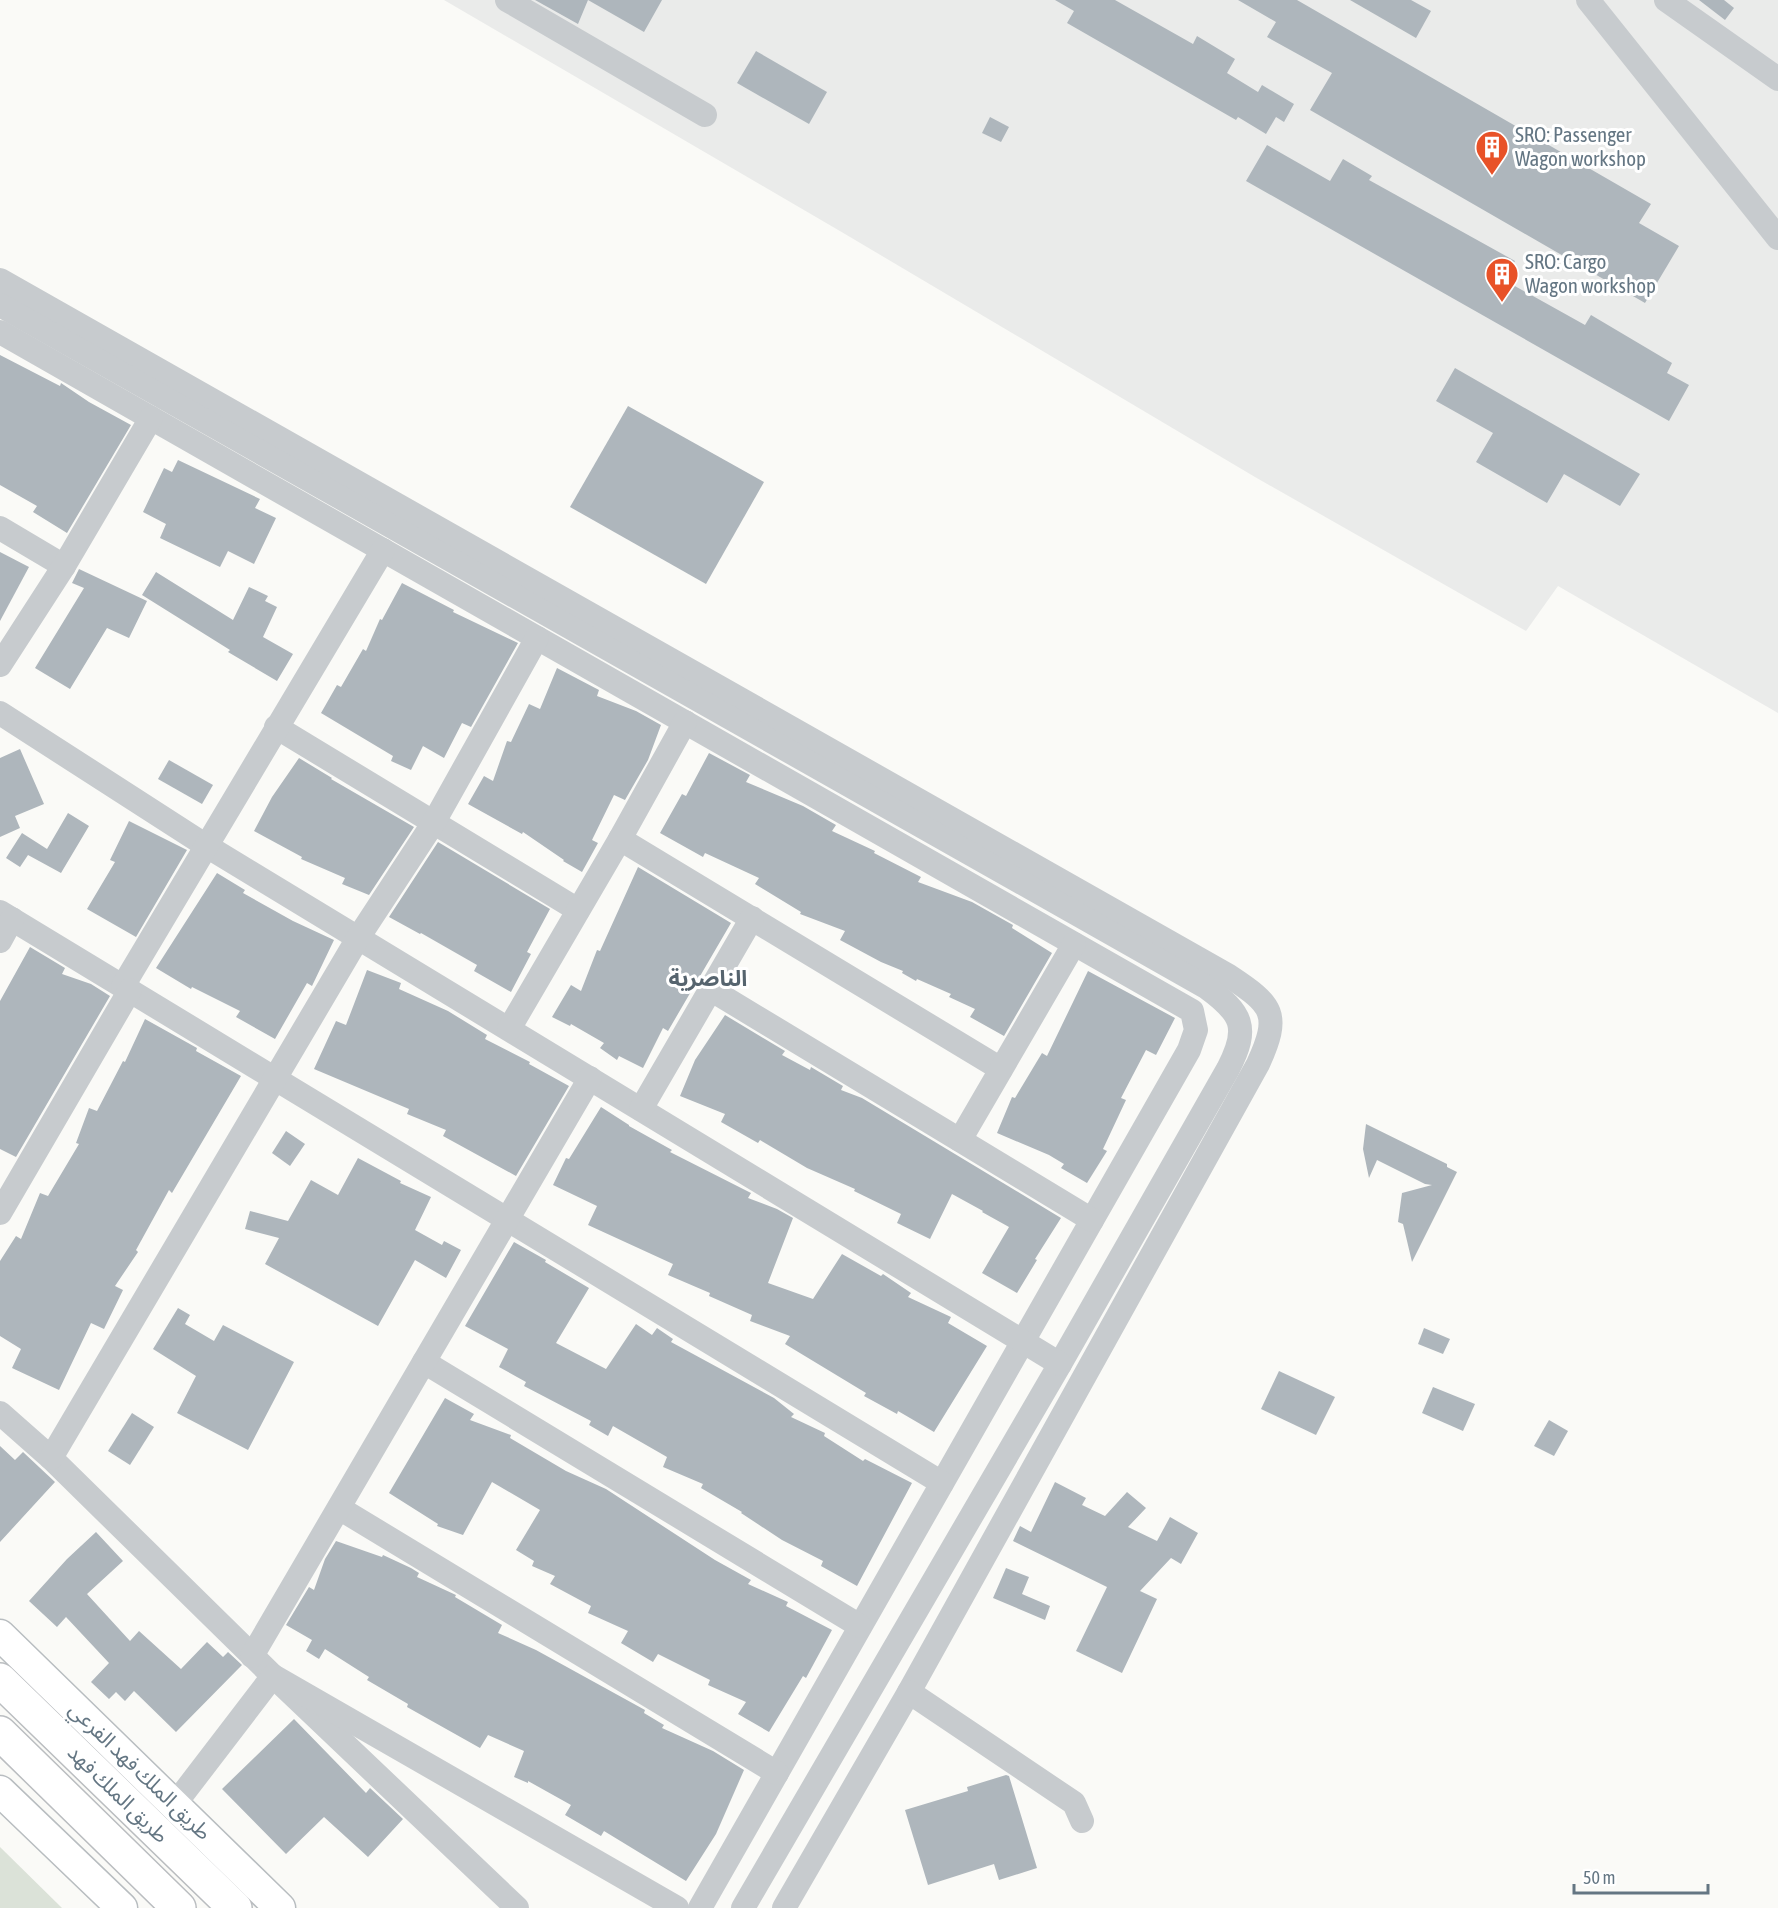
<svg xmlns="http://www.w3.org/2000/svg" width="1778" height="1908" font-family="'Asap Condensed','Noto Sans Arabic',sans-serif">
<rect width="100%" height="100%" fill="#fafaf7"/>
<polygon fill="#eaebea" points="444,0 1778,0 1778,713 1558,586 1526,631 1255,477 845,234"/>
<polygon fill="#dbe2d8" points="0,1847 62,1908 0,1908"/>
<g fill="#aeb6bc">
<polygon points="535,0 662,0 644,32 588,0 578,24"/>
<polygon points="1055,0 1115,0 1193,44 1197,36 1235,59 1227,73 1258,92 1262,85 1294,104 1284,122 1276,117 1266,134 1238,117 1236,120 1067,23 1074,11"/>
<polygon points="1238,0 1297,0 1651,204 1639,223 1679,246 1645,303 1310,110 1332,73 1267,37 1276,22"/>
<polygon points="1350,0 1411,0 1431,11 1416,38"/>
<polygon points="1699,0 1724,0 1734,8 1725,20"/>
<polygon points="756,51 827,92 809,124 737,83"/>
<polygon points="990,117 1009,127 1001,142 982,133"/>
<polygon points="1267,145 1330,181 1343,159 1372,176 1369,180 1515,261 1504,280 1585,325 1591,315 1672,363 1667,373 1689,385 1669,421 1246,181"/>
<polygon points="0,355 60,386 61,383 89,402 131,425 67,533 33,512 37,506 0,485"/>
<polygon points="1455,368 1640,474 1620,506 1564,474 1547,503 1476,462 1493,433 1436,401"/>
<polygon points="628,406 764,482 706,584 570,507"/>
<polygon points="178,460 260,499 255,508 276,518 254,564 228,551 220,567 160,538 166,524 143,512 164,468 172,472"/>
<polygon points="0,552 29,567 0,621"/>
<polygon points="79,569 147,601 129,638 107,628 70,689 35,668 84,588 72,583"/>
<polygon points="156,572 233,620 249,587 268,596 265,601 277,607 263,637 293,654 277,681 228,652 230,650 142,595"/>
<polygon points="402,583 454,610 453,612 518,643 471,727 462,723 444,758 423,746 411,770 391,761 393,756 321,713 337,685 341,687 363,649 366,651 380,619 382,620"/>
<polygon points="557,668 599,690 597,696 636,711 661,725 648,760 625,800 614,795 592,840 598,843 582,872 563,861 564,860 523,832 522,834 468,804 484,776 493,781 507,741 511,742 529,704 540,709"/>
<polygon points="20,749 44,804 15,816 20,828 0,837 0,758"/>
<polygon points="709,753 750,775 746,782 803,806 836,825 832,831 875,851 874,853 921,877 918,882 972,902 1013,925 1012,928 1052,953 1004,1036 970,1017 975,1009 949,997 951,994 917,979 916,981 902,973 903,971 881,962 840,940 845,931 800,914 801,912 755,884 759,878 705,853 703,857 660,833 682,794 686,796"/>
<polygon points="299,758 332,778 331,779 414,827 369,895 342,884 345,878 301,859 302,857 254,831 272,797"/>
<polygon points="169,760 213,785 202,804 158,779"/>
<polygon points="68,813 89,826 61,873 28,855 20,867 6,858 22,833 47,849"/>
<polygon points="129,821 187,850 136,937 87,909 115,862 110,860"/>
<polygon points="438,842 550,909 527,952 531,954 511,992 474,971 477,965 421,933 420,934 389,917"/>
<polygon points="638,867 731,923 668,1031 663,1028 643,1068 619,1056 617,1060 600,1048 604,1043 571,1024 570,1026 552,1017 571,985 581,991 597,950 600,951"/>
<polygon points="217,873 245,890 243,893 293,921 334,940 312,986 307,983 275,1039 236,1017 240,1011 192,987 191,989 156,968"/>
<polygon points="30,947 65,968 62,974 91,984 110,996 16,1157 0,1149 0,1001"/>
<polygon points="367,970 401,983 399,989 448,1011 487,1035 485,1039 530,1062 529,1064 569,1086 516,1176 443,1136 446,1130 407,1114 409,1109 314,1069 336,1021 346,1025"/>
<polygon points="1088,971 1175,1018 1156,1055 1146,1050 1121,1098 1126,1100 1103,1149 1107,1151 1087,1183 1061,1168 1064,1164 1049,1155 997,1133 1012,1097 1015,1098 1042,1053 1047,1056"/>
<polygon points="725,1015 785,1051 782,1055 810,1070 811,1067 843,1086 841,1090 862,1098 1061,1218 1035,1259 1037,1260 1017,1293 982,1273 1009,1227 982,1212 983,1211 952,1194 930,1239 897,1223 901,1214 854,1191 855,1189 807,1168 760,1140 758,1143 721,1122 725,1114 680,1096 695,1060"/>
<polygon points="145,1019 197,1048 196,1051 241,1076 172,1193 169,1190 136,1250 138,1252 115,1286 123,1290 104,1329 91,1323 59,1390 12,1368 21,1349 0,1336 0,1261 16,1236 21,1239 40,1193 48,1196 79,1144 76,1143 89,1108 97,1111 123,1061 125,1062"/>
<polygon points="601,1107 629,1125 629,1126 672,1150 670,1152 751,1193 748,1198 777,1209 793,1218 768,1283 813,1299 842,1254 881,1276 883,1274 911,1293 908,1297 951,1317 948,1323 987,1346 934,1432 898,1411 897,1414 864,1396 866,1393 785,1344 790,1336 750,1321 752,1315 709,1296 710,1293 668,1275 673,1264 588,1225 597,1206 553,1185 566,1158 569,1159"/>
<polygon points="1366,1124 1447,1164 1447,1167 1457,1172 1412,1262 1403,1224 1398,1222 1402,1193 1432,1185 1425,1184 1377,1160 1369,1178 1363,1149"/>
<polygon points="286,1131 305,1144 290,1166 272,1153"/>
<polygon points="358,1158 401,1181 400,1183 431,1197 415,1230 442,1245 444,1241 461,1250 446,1278 415,1260 378,1326 265,1264 279,1238 245,1229 250,1211 288,1221 311,1180 338,1195"/>
<polygon points="514,1242 546,1260 545,1262 589,1288 556,1343 606,1369 636,1324 652,1335 657,1328 673,1339 671,1342 774,1398 794,1414 791,1417 825,1433 824,1436 863,1461 865,1459 912,1483 857,1586 821,1566 823,1561 782,1540 741,1513 742,1512 701,1488 703,1484 663,1467 667,1457 613,1426 608,1436 589,1425 591,1421 524,1386 526,1382 499,1367 508,1349 465,1326"/>
<polygon points="178,1308 190,1315 185,1324 214,1341 223,1325 294,1362 248,1450 177,1413 196,1376 153,1349"/>
<polygon points="1424,1328 1450,1339 1443,1354 1418,1344"/>
<polygon points="1279,1371 1335,1397 1316,1435 1261,1409"/>
<polygon points="1433,1387 1475,1404 1463,1431 1422,1413"/>
<polygon points="445,1398 474,1414 470,1420 511,1435 510,1438 566,1471 606,1489 715,1560 751,1580 748,1584 788,1602 786,1606 832,1630 806,1678 803,1676 769,1732 738,1714 746,1702 708,1685 710,1680 658,1654 653,1662 621,1643 628,1631 588,1613 591,1606 550,1584 555,1576 532,1566 534,1561 516,1550 540,1510 492,1482 463,1535 437,1526 438,1524 389,1493"/>
<polygon points="132,1413 154,1427 130,1465 108,1451"/>
<polygon points="1549,1420 1568,1431 1554,1456 1534,1446"/>
<polygon points="0,1446 15,1460 23,1452 55,1482 0,1542"/>
<polygon points="1055,1482 1086,1498 1082,1505 1105,1516 1127,1492 1146,1508 1128,1527 1157,1541 1170,1517 1198,1533 1181,1564 1171,1558 1140,1591 1157,1599 1122,1673 1076,1651 1107,1587 1013,1541 1020,1526 1031,1532"/>
<polygon points="96,1532 123,1561 87,1594 130,1641 139,1631 181,1669 207,1642 223,1657 228,1652 242,1665 176,1732 134,1691 125,1701 116,1692 109,1699 91,1682 109,1663 66,1617 57,1627 29,1601 67,1559"/>
<polygon points="336,1541 382,1557 383,1555 411,1568 419,1573 417,1577 456,1595 455,1597 502,1625 498,1633 536,1650 645,1710 644,1713 664,1725 662,1728 713,1751 744,1770 716,1834 686,1881 604,1831 601,1836 565,1815 571,1805 528,1781 528,1783 514,1777 524,1751 488,1735 480,1748 407,1707 408,1704 367,1680 369,1677 325,1649 319,1659 306,1651 312,1640 286,1625 309,1587 314,1590 325,1559"/>
<polygon points="1006,1568 1029,1577 1022,1594 1050,1606 1045,1620 993,1598"/>
<polygon points="294,1719 366,1793 370,1788 403,1819 368,1857 324,1817 286,1854 222,1789"/>
<polygon points="1006,1775 1009,1776 1037,1868 999,1880 994,1864 928,1885 905,1810 968,1791 967,1787"/>
</g>
<g fill="none" stroke-linecap="round" stroke-linejoin="round">
<defs>
<g id="major">
<polyline points="0,1635 280,1908"/>
<polyline points="0,1791 122,1908"/>
</g>
<g id="highway">
<polyline points="0,1680 235,1908"/>
<polyline points="0,1733 179,1908"/>
</g>
</defs>
<use href="#major" stroke="#b8bdc0" stroke-width="33"/>
<use href="#highway" stroke="#babdc0" stroke-width="36"/>
<g stroke="#c7cbce" stroke-width="24">
<polyline points="507,0 705,115"/>
<polyline points="1588,0 1778,238"/>
<polyline points="1666,0 1778,79"/>
<path d="M0,280L1229,976C1273,1005 1281,1014 1258,1064L909,1692L784,1908"/>
<path d="M0,305L1206,987C1242,1013 1250,1027 1228,1069L1060,1364L743,1908"/>
<polyline points="0,332 1192,1011 1196,1030 1189,1050 700,1908"/>
<polyline points="0,528 64,566"/>
<polyline points="0,665 64,566 151,418"/>
<polyline points="0,713 205,845 1060,1364"/>
<polyline points="276,727 578,910"/>
<polyline points="620,839 1001,1069"/>
<polyline points="0,912 942,1483"/>
<polyline points="0,941 12,919"/>
<polyline points="123,986 383,550"/>
<polyline points="710,989 1092,1220"/>
<polyline points="509,1029 620,839 685,722"/>
<polyline points="641,1109 752,918"/>
<polyline points="960,1140 1074,944"/>
<polyline points="0,1213 130,990"/>
<polyline points="424,1362 860,1626"/>
<polyline points="0,1413 51,1458 273,1676 517,1908"/>
<polyline points="51,1458 358,938 434,822 537,638"/>
<polyline points="339,1508 777,1773"/>
<polyline points="252,1656 590,1078"/>
<polyline points="909,1692 1074,1803 1082,1821"/>
<polyline points="175,1804 273,1676 677,1908"/>
</g>
<use href="#major" stroke="#fff" stroke-width="30"/>
<use href="#highway" stroke="#fff" stroke-width="33"/>
</g>
<defs>
<symbol id="building-pin" viewBox="-11 -11 22 30"><path d="M0 17L-7.5 6A9.5 9.5 0 1 1 7.5 6Z" fill="#e85228" stroke="#fff"/><path d="M-4-6H4V6H1V3H-1V6H-4ZM-2.5-4.3h1.7v1.8h-1.7ZM.8-4.3h1.7v1.8H.8ZM-2.5-1h1.7V.8h-1.7ZM.8-1h1.7V.8H.8Z" fill="#fff"/></symbol>
</defs>
<g fill-rule="evenodd">
<use href="#building-pin" x="1473" y="128" width="38" height="52"/>
<use href="#building-pin" x="1483" y="255" width="38" height="52"/>
</g>
<g text-anchor="middle" stroke-width="6" stroke-linejoin="round" paint-order="stroke">
<g font-size="21" fill="#647683" stroke="#fff" text-anchor="start">
<text x="1515" y="142">SRO: Passenger<tspan x="1515" dy="24">Wagon workshop</tspan></text>
<text x="1525" y="269">SRO: Cargo<tspan x="1525" dy="24">Wagon workshop</tspan></text>
</g>
<g font-size="21" fill="#647683" stroke="#fff">
<text transform="translate(140 1771) rotate(44)" y="7">طريق الملك فهد الفرعي</text>
<text transform="translate(118 1794) rotate(44)" y="7">طريق الملك فهد</text>
</g>
<g font-size="22" font-weight="bold" fill="#56646e" stroke="#fff">
<text x="708" y="986">الناصرية</text>
</g>
</g>
<path d="M1574 1884v9h134v-9" fill="none" stroke="#647683" stroke-width="3"/>
<text x="1583" y="1884" font-size="18" fill="#647683" stroke="#ffffff" stroke-width="4.5" paint-order="stroke">50 m</text>
</svg>
